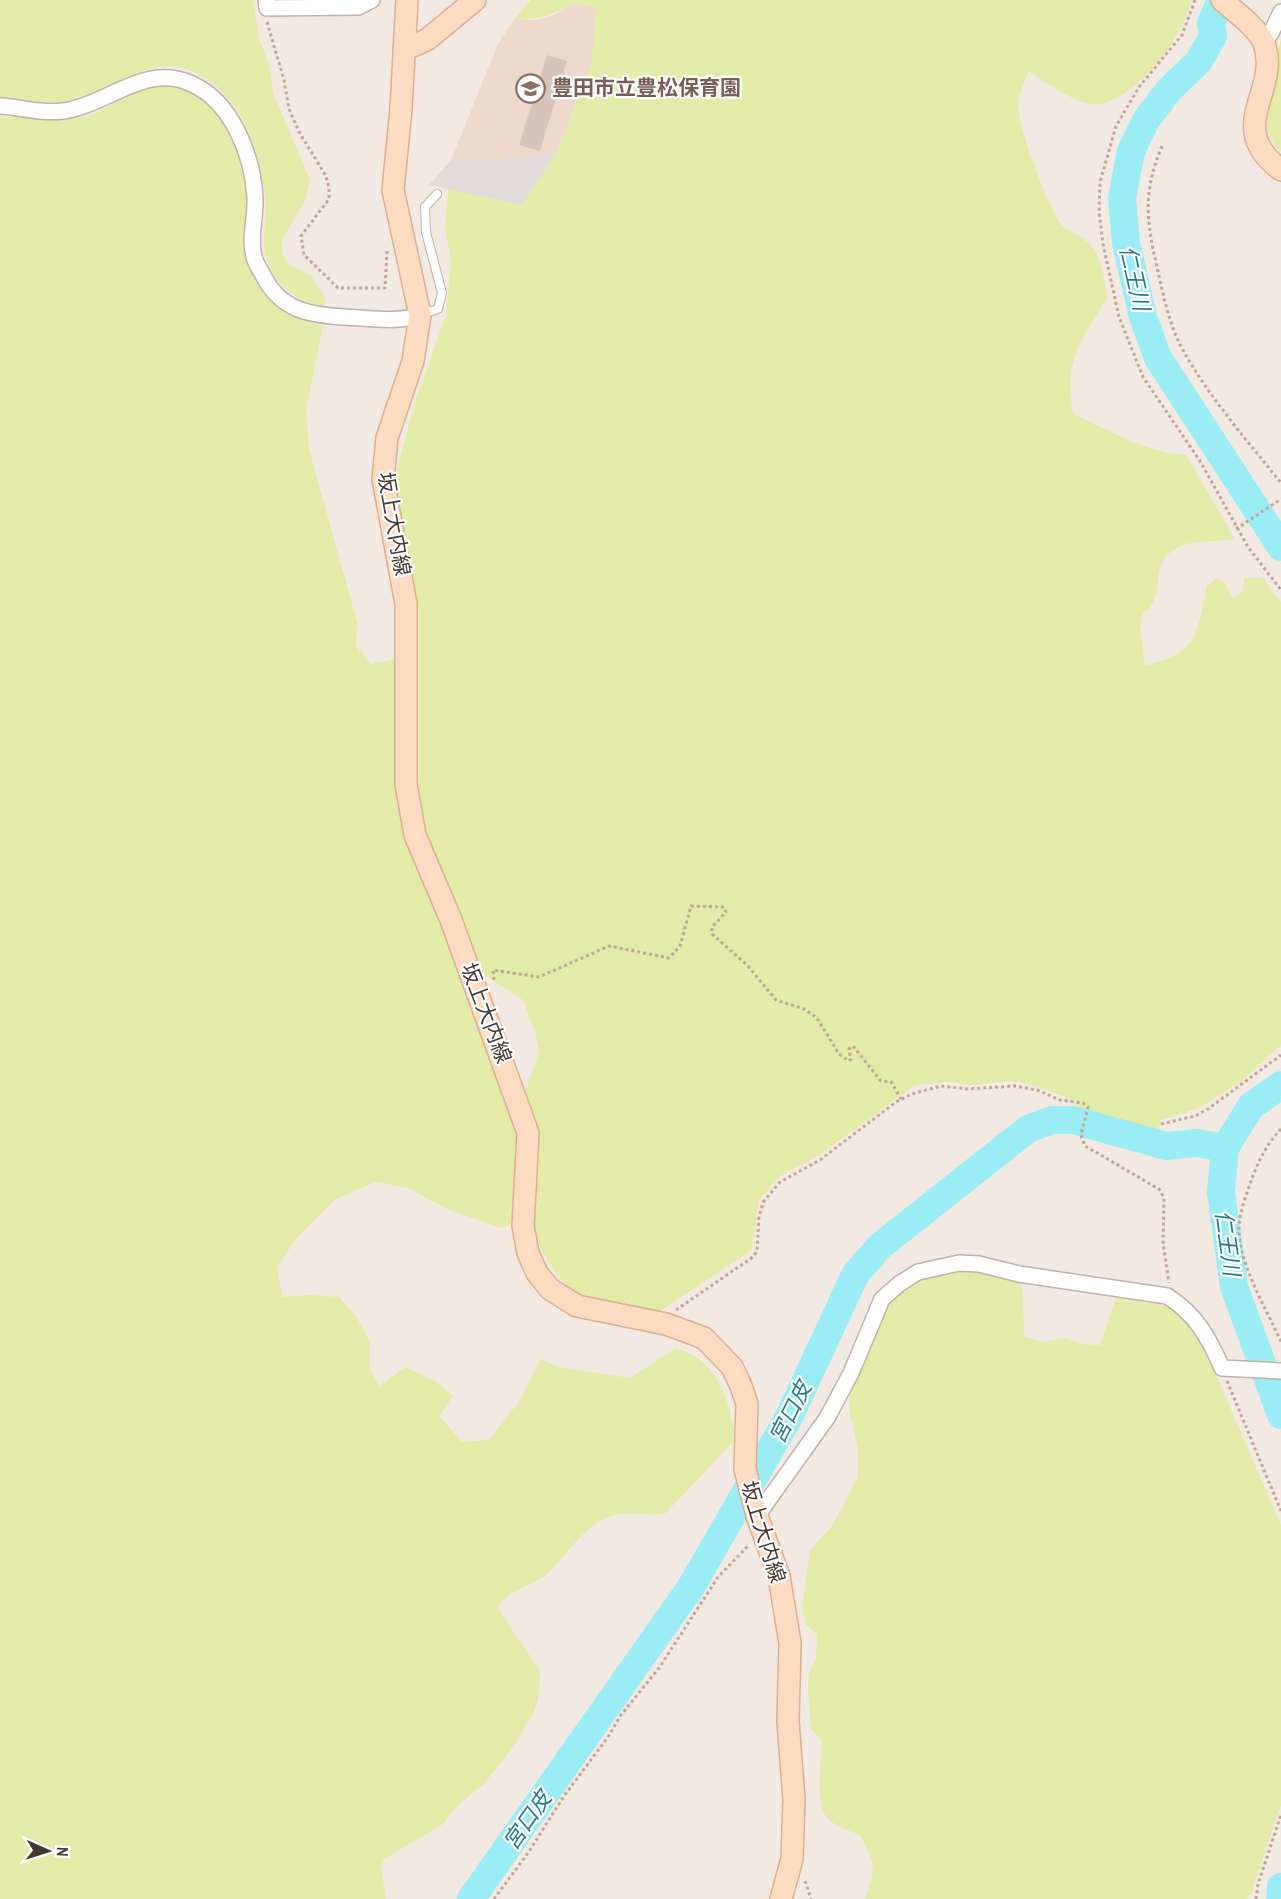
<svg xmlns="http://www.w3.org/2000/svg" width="1281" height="1899" font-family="'Archivo Narrow','Noto Sans JP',sans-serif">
<rect width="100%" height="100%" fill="#f3e9e3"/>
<polygon fill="#edd9cb" points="573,3 597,8 592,62 556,154 473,161 451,160 497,46 514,19 538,20 554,15"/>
<g fill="#e2eba8">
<path d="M0,0H253L260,41L270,67L273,93L310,180L305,201L282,240V253L289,264L311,276L326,299L323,306C292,301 264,276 264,242C264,227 267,211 265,196C260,146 235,79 180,68C143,60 111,90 77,99C50,106 26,98 0,99Z"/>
<path d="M531,0H1191C1186,35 1129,110 1090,104C1074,102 1043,81 1029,71C1025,81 1020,92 1018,102C1016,124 1048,205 1061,224C1065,230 1074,232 1080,236C1102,252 1103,271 1107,297C1082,342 1063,358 1073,414C1109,430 1146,453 1186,455L1235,539C1223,541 1191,541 1183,545C1141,563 1172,593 1143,613L1140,629L1145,666C1201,651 1195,636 1207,586L1217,578L1225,583L1232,598L1243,591L1244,578H1263L1281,602V1045L1243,1080L1201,1107L1161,1120L1157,1133L1117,1122L1106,1114L1104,1119L1083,1114L1077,1101L1029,1084L1011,1081L972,1085L946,1082L915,1085L817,1157L786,1172L778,1179L759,1200L752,1250L662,1310H649L574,1293L554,1271L541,1249L535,1231L533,1202L532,1112L525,1092L539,1052L535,1032L523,1000L475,969L415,804L395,476L416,399L446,315L451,261L445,227L451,160L473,161L556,154L592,62L596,8L573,3C553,16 538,20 514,19Z"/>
<path d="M1281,39V151C1250,126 1273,70 1281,39Z"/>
<path d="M164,83C178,87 190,91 202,100C227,117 245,168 248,197C249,212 245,228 246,243C248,290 279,315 323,326L306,410L309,449L357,622L356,646L371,664L400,658L402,783L521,1130L516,1213L510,1225L501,1228L449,1210L408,1188L376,1182L336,1199L296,1239L277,1267L282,1297L310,1295L339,1297L356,1316L370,1342L369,1367L379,1386L405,1367L435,1381L453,1396L439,1416L462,1442L489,1440L518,1403L541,1359L558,1367L630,1378L676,1348C719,1361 728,1398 736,1439L666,1513C647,1517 629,1510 611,1516C582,1526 568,1555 547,1574C531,1587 509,1589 498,1606L501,1613L540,1671L539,1694L534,1712L515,1744L484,1784L458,1805L443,1824L384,1859L381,1869L386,1899H0V116L64,119L90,116L140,91Z"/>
<path d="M956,1269L1019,1280L1023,1293L1024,1336L1042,1342L1066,1338L1082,1344L1100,1345L1116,1298L1167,1306L1179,1312L1192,1327L1203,1345L1281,1525V1805L1251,1894L1247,1899H865C876,1867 876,1865 860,1835C848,1830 831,1826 824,1813C816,1798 821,1759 822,1741L811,1729L808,1688L809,1672L816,1659L817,1635L806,1625L802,1608L810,1550L832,1526L858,1477V1449L850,1414L849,1393L885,1308L919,1278Z"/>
</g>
<polygon fill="#e0dbd9" points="556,154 522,205 429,185 451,160 473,161"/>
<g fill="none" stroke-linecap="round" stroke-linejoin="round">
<g stroke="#9aedf5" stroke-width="28">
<polyline points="1221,0 1211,23 1213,36 1199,61 1169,90 1146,120 1131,151 1122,198 1126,243 1143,317 1158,358 1281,547"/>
<polyline points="1281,1085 1251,1106 1225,1148 1221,1192 1234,1287 1281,1415"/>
<polyline points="471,1899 691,1587 789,1417 855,1275 879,1247 1028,1129 1052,1120 1073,1120 1166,1146 1197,1143 1225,1148"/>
<polyline points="1280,1899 1281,1887"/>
</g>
</g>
<polygon fill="#d8c3ba" points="547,55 567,61 540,151 519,145"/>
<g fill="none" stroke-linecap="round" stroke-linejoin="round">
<defs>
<polyline id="lane" points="422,314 438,309 442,293 426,232 425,207 437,194"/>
<g id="street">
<polyline points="266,0 267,8 358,7 372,0"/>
<polyline points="1264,42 1271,33 1281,12"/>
<path d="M0,106C21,107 42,114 63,111C108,105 145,62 192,84C232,102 253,156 255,198C256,217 249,238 254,257C256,264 261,271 264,277C281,310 309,315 344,317C369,318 396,323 420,315"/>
<path d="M757,1516L827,1418L851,1373L882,1299L899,1284L918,1272L959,1263L979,1264L1019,1274L1167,1296C1196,1314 1209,1338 1222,1368L1281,1371"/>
</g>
<g id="secondary">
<polyline points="407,0 401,109 393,190 420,315 413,361 387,438 383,479 406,604 406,784 415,835 451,920 528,1133 523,1226 528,1253 537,1273 550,1289 577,1306 666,1324 704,1338 732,1367 741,1386 747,1404 745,1469 757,1516 779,1576 790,1643 788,1721 794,1800 792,1859 781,1899"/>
<path d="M1222,0C1235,12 1256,26 1264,43C1281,92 1223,126 1281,170"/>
<polyline points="404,50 428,39 475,0"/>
</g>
</defs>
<use href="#lane" stroke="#c2b1a8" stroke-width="10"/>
<use href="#street" stroke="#c2b1a8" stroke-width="18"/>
<use href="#secondary" stroke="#daaf91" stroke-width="24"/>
<g stroke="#c2a495" stroke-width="3" stroke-dasharray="3 3" stroke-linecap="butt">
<polyline points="1195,0 1182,35 1139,87 1116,126 1100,182 1099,213 1103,244 1119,317 1143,377 1200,461 1248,547 1281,590"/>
<polyline points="267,22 284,80 289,109 299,132 326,176 329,188 329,199 301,236 304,255 338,288 385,288 387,251"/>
<path d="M1162,146C1143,191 1146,220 1157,267C1163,294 1169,325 1183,350C1210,399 1247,440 1281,483"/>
<polyline points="1236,529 1281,499"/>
<polyline points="494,980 493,970 539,977 609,946 669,958 680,946 691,906 724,907 726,912 712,927 712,934 748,966 776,1000 804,1009 817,1018 839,1054 849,1061 851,1059 849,1049 853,1046 881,1081 891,1082 901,1099"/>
<polyline points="1161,1124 1195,1116 1208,1109 1281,1055"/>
<path d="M1281,1129C1267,1143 1258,1162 1251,1181C1246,1196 1239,1213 1239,1230C1239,1264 1267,1310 1281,1342"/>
<polyline points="676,1310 753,1257 757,1251 759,1216 764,1201 780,1182 820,1160 896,1102 912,1094 941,1086 968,1089 1015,1086 1037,1090 1060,1100 1083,1103 1088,1107 1081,1135 1085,1146 1159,1189 1164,1198 1163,1243 1169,1283"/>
<polyline points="1227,1381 1281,1511"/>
<polyline points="805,1881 811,1899"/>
<polyline points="494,1899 528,1853 564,1796 608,1737 621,1715 659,1668 718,1577 748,1546"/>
<polyline points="1256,1899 1258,1884 1281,1815"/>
</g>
<use href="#lane" stroke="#fff" stroke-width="8"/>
<use href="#street" stroke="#fff" stroke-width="15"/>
<use href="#secondary" stroke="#ffdcc1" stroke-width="21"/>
</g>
<defs>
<symbol id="school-ring" viewBox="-11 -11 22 22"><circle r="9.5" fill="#fff" stroke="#8d6e63" stroke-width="1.5"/><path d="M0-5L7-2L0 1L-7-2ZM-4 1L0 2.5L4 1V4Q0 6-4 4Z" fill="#8d6e63"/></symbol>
</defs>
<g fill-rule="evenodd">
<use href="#school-ring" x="514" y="72" width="33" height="33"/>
</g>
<g text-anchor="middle" stroke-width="4.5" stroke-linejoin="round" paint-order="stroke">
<g font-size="21" font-weight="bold" fill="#785e54" stroke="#fff" text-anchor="start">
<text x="552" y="95">豊田市立豊松保育園</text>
</g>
<g font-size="21" fill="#453833" stroke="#fff">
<text transform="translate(394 524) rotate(80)" y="7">坂上大内線</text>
<text transform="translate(486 1013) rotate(69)" y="7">坂上大内線</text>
<text transform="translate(763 1532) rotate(73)" y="7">坂上大内線</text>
</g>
<g font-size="22" font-style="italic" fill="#1f7b85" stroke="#fff">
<text transform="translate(1135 278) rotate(77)" y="8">仁王川</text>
<text transform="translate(1228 1243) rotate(82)" y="8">仁王川</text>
<text transform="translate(790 1412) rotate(-63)" y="8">宮口皮</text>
<text transform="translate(527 1820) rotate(-55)" y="8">宮口皮</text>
</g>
</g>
<g transform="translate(48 1851) rotate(93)" stroke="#ffffff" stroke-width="4.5" paint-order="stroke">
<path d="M0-4.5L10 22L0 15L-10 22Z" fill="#453833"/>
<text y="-9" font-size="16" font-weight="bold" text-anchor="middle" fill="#453833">N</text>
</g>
</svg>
